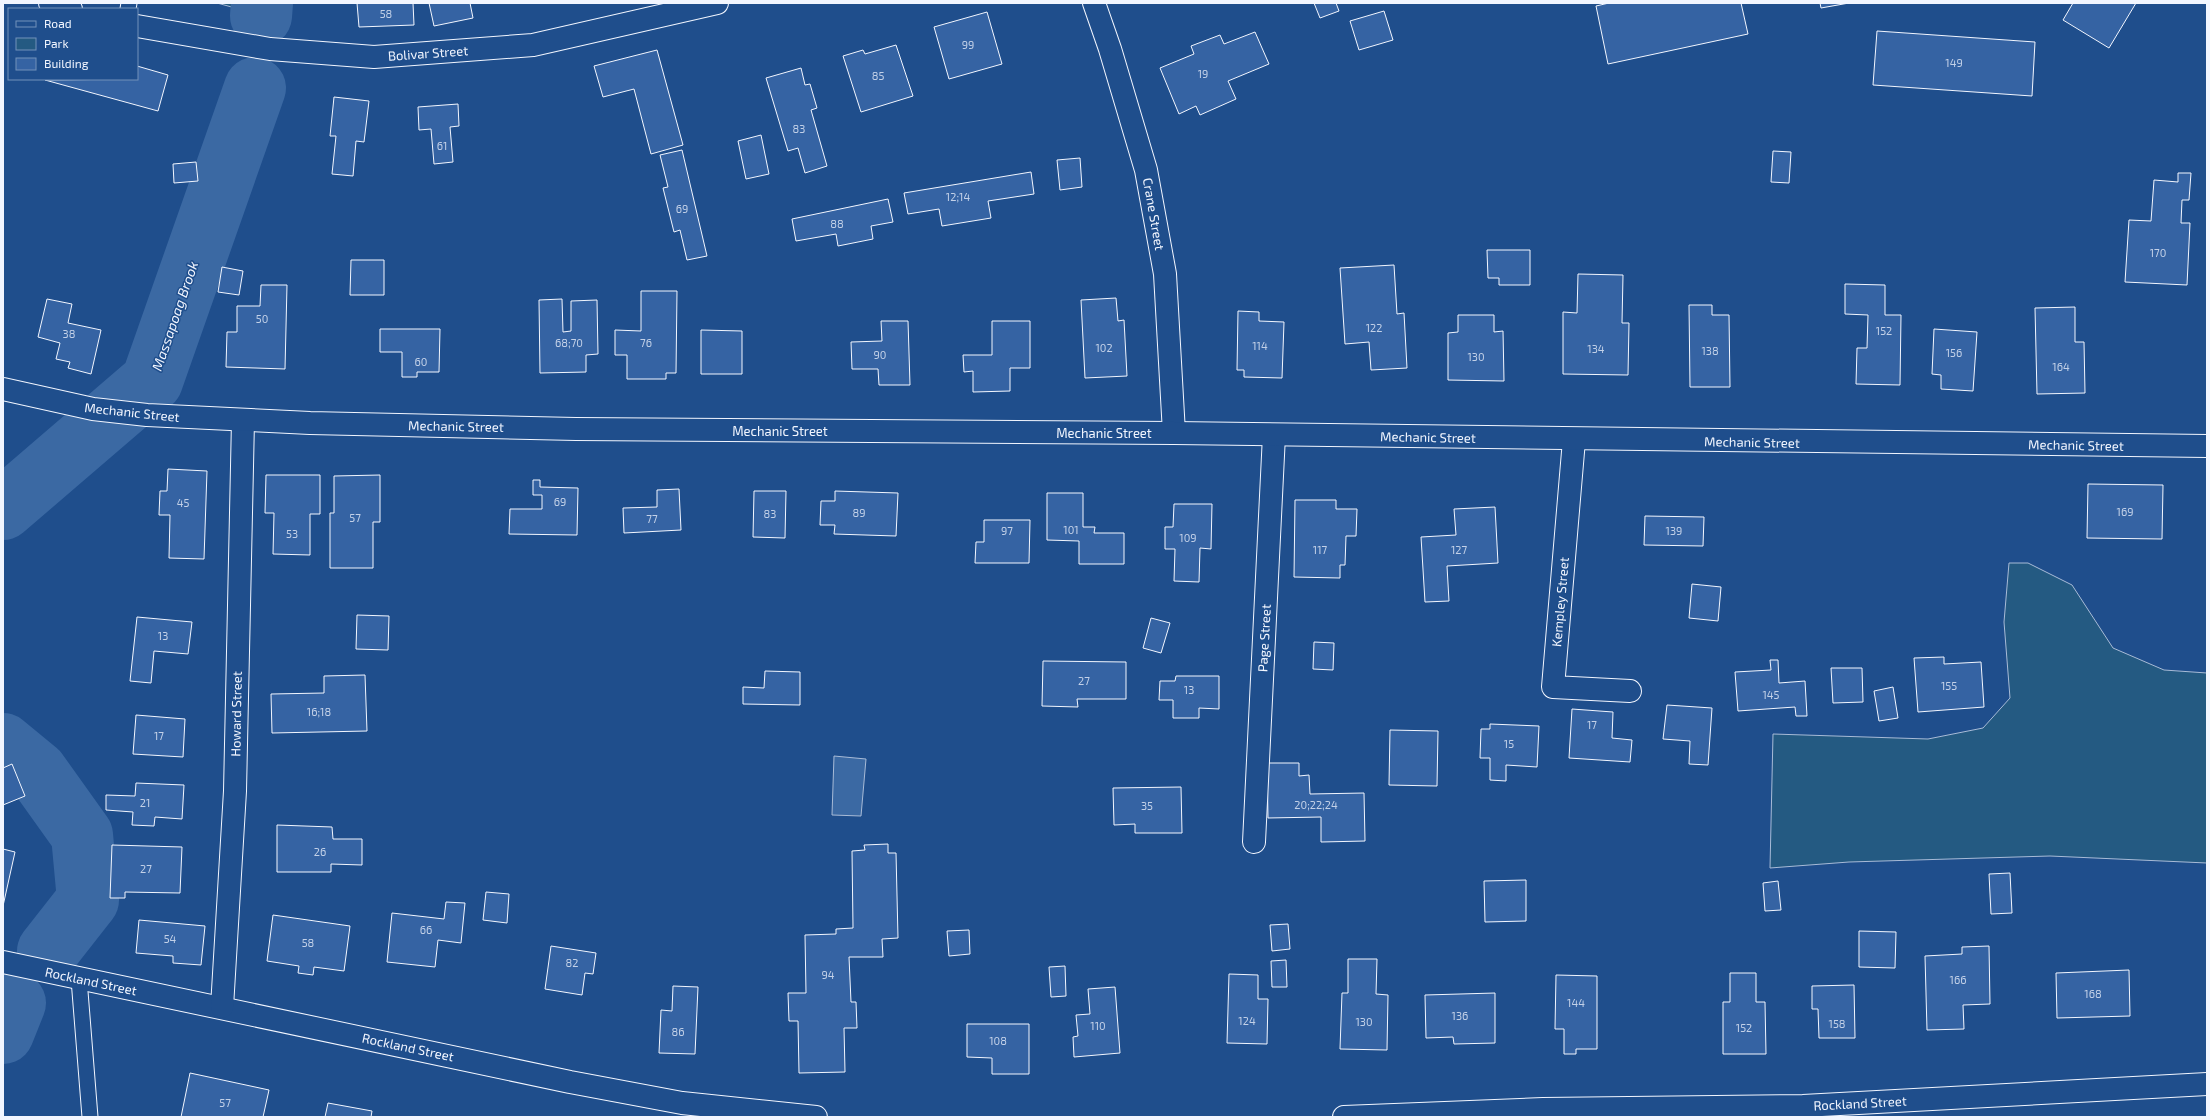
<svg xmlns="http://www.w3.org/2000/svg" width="2210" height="1120" font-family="'Exo 2',sans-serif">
<rect width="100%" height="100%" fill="#1f4e8c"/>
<g fill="#245a82" stroke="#a8bbd7">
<polygon points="217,3 279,3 279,20"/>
<polygon points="2009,563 2028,563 2072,585 2113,648 2164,670 2207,673 2207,863 2050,856 1849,862 1770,868 1773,734 1928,739 1983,728 2010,698 2004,622"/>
</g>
<polygon fill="#3b69a3" stroke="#a8bbd7" points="834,756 866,759 861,816 832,815"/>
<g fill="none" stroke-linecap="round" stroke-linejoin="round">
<g stroke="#3b69a3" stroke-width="62">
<polyline points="261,16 262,3"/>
<polyline points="3,509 152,381 255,88"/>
<polyline points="3,744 37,772 82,835 88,900 48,951"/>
<polyline points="3,1033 15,1003"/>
</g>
</g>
<g fill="#3563a3" stroke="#f2f6ff">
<polygon points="357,3 413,3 414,25 359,27"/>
<polygon points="429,3 470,3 473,18 434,26"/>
<polygon points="1314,3 1336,3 1339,11 1320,18"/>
<polygon points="1609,3 1741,3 1748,34 1608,64 1596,6"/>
<polygon points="1820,3 1849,3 1821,8"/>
<polygon points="2073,3 2136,3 2109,48 2063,20"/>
<polygon points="1384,11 1393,40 1359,50 1350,21"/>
<polygon points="987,12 1002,64 949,79 934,27"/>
<polygon points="1877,31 2035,42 2032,96 1873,85"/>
<polygon points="1255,32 1269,64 1228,81 1236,99 1200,115 1196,106 1179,114 1160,68 1194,54 1191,46 1220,35 1224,44"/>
<polygon points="896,45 913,96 861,112 843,56 863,50 865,54"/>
<polygon points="657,50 683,145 651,154 634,89 603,97 594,66"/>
<polygon points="137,66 168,75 158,111 45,80 137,79"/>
<polygon points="801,68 805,85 810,84 817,108 811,110 827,166 805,173 798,148 788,151 766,78"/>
<polygon points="334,97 369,101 364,142 356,141 353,176 332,174 336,136 330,136"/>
<polygon points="458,104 459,126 450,127 453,162 434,164 431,129 419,130 418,107"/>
<polygon points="761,135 769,174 746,179 738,141"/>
<polygon points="682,150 707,256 687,260 680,230 674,232 663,188 668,187 660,155"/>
<polygon points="1773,151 1791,152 1789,183 1771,182"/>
<polygon points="1080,158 1082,187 1060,190 1057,160"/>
<polygon points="196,162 198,181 174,183 173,164"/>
<polygon points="1031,172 1034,194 988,201 991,218 942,226 939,209 908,214 904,193"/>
<polygon points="2178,173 2191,173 2189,200 2182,200 2181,223 2190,223 2187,285 2125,282 2129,220 2151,221 2154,180 2178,182"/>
<polygon points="888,199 893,222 871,226 873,239 838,246 836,234 796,241 792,219"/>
<polygon points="1487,250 1530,250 1530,285 1499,285 1499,278 1488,278"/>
<polygon points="351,260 384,260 384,295 350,295"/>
<polygon points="1394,265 1397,314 1404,313 1407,368 1371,370 1369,342 1345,344 1340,268"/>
<polygon points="222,267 243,271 239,295 218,292"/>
<polygon points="1578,274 1623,275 1622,323 1629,323 1628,375 1563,374 1563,312 1577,313"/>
<polygon points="1845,284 1885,285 1885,315 1901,315 1900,385 1856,384 1857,348 1867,348 1868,315 1845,314"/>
<polygon points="261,285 287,285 285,369 226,367 227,332 237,332 237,306 260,306"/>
<polygon points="641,291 677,291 676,373 666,373 666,379 627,379 627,355 615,355 615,330 641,331"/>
<polygon points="1116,298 1118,321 1124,320 1127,376 1085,378 1081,300"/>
<polygon points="47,299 72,304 68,323 101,330 91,374 68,368 70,362 56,359 60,343 38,337"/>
<polygon points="562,299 563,332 571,331 571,301 597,300 598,354 586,355 586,372 540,373 539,300"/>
<polygon points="1689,305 1712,305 1712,315 1729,315 1730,387 1690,387"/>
<polygon points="2075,307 2075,342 2084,342 2085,393 2037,394 2035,308"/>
<polygon points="1238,311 1259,312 1259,321 1284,322 1282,378 1244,377 1244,370 1237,370"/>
<polygon points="1458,315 1494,315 1494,332 1503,331 1504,381 1448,380 1448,333 1458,332"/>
<polygon points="881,321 908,321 910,385 879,385 878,369 852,369 851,342 882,341"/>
<polygon points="992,321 1030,321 1030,368 1010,368 1010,391 973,392 973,371 964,372 963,355 992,355"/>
<polygon points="380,329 440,329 439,372 417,372 417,377 402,377 402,352 380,352"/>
<polygon points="1934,329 1977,332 1973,391 1941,389 1941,375 1932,374"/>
<polygon points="701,330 742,331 742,374 701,374"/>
<polygon points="168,469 207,471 204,559 169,558 170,515 159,515 160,491 167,491"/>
<polygon points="266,475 320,475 320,514 310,514 310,555 273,554 274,513 265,513"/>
<polygon points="380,475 380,522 373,522 373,568 330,568 330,513 334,513 334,476"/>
<polygon points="533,480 540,480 540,487 578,488 577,535 509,534 510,509 542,509 542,495 533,495"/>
<polygon points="2088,484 2163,485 2162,539 2087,538"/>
<polygon points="679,489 681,530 624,533 623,508 657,507 657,490"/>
<polygon points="754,491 786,491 785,538 753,537"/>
<polygon points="835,491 898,493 896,536 834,534 835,525 820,525 821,501 835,501"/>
<polygon points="1047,493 1083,493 1083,527 1095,527 1094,533 1124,533 1124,564 1079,564 1079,541 1047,540"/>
<polygon points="1295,500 1336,500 1336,509 1357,509 1356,536 1346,536 1345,565 1340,565 1340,578 1294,577"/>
<polygon points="1174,504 1212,504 1211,549 1200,548 1199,582 1174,581 1175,549 1165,549 1165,527 1173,527"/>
<polygon points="1495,507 1498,563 1447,566 1449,601 1425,602 1421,537 1456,535 1454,509"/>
<polygon points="1645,516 1704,517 1703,546 1644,545"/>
<polygon points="984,520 1030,520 1029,563 975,563 976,542 984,542"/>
<polygon points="1692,584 1721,587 1718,621 1689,618"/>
<polygon points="357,615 389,616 388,650 356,649"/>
<polygon points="137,617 192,622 188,654 154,651 151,683 130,681"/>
<polygon points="1151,618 1170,623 1161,653 1143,648"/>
<polygon points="1314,642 1334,643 1333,670 1313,669"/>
<polygon points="1944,657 1944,664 1981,662 1984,707 1918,712 1914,658"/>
<polygon points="1770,660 1778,660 1779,683 1805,681 1807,716 1796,716 1795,707 1738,711 1735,672 1771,670"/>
<polygon points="1043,661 1126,662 1126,699 1077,699 1078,707 1042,706"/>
<polygon points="1831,668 1862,668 1863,702 1833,703"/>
<polygon points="765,671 800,672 800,705 743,704 743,687 764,688"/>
<polygon points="365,675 367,731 272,733 271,694 324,693 324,676"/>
<polygon points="1176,676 1219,676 1219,709 1199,708 1199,718 1173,718 1173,700 1159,700 1160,681 1175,681"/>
<polygon points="1893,687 1898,718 1879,721 1874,691"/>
<polygon points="1667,705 1712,708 1708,765 1689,764 1690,741 1663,739"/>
<polygon points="1572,709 1613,712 1612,738 1632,740 1630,762 1569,758"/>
<polygon points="136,715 185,719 183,757 133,754"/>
<polygon points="1490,724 1539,726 1537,767 1506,765 1506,781 1490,780 1490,758 1480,758 1481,729 1490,729"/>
<polygon points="1390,730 1438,731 1437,786 1389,785"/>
<polygon points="1267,763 1299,763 1299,776 1309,775 1310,794 1364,793 1365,841 1321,842 1321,817 1268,818"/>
<polygon points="12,764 25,796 3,805 3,768"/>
<polygon points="136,783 184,785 182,819 155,817 154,826 132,825 133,812 106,810 106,795 135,796"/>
<polygon points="1181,787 1182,833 1135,833 1135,824 1114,825 1113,788"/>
<polygon points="277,825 332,827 333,839 362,839 362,865 331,864 331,872 277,872"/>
<polygon points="888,844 888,853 896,853 898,938 882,939 883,957 849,957 851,1002 856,1002 857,1028 844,1028 845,1072 799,1073 798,1021 789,1021 788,993 806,993 805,935 836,934 836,929 853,928 852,851 865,850 864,845"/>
<polygon points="112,845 182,847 180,893 125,892 125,898 110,898"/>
<polygon points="3,849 15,852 3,906"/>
<polygon points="2010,873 2012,913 1991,914 1989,874"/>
<polygon points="1526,880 1526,921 1485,922 1484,881"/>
<polygon points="1778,881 1781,910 1765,911 1763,883"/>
<polygon points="486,892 509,894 507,923 483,920"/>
<polygon points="446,902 465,903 461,943 438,940 435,967 387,962 392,913 444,919"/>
<polygon points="273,915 350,926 344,971 314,967 313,975 298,973 299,966 267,961"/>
<polygon points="139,920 205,926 201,965 173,963 173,956 136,953"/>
<polygon points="1288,924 1290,949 1272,951 1270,925"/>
<polygon points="969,930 970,954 949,956 947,931"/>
<polygon points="1859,931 1896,932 1895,968 1859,967"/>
<polygon points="551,946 596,953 593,974 585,973 582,995 545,989"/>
<polygon points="1989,946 1990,1004 1963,1005 1964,1029 1927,1030 1925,956 1962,954 1962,947"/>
<polygon points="1348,959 1377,959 1376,994 1388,995 1387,1050 1340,1049 1342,993 1348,993"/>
<polygon points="1286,960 1287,987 1272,987 1271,961"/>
<polygon points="1065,966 1066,996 1051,997 1049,967"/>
<polygon points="2129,970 2130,1016 2057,1018 2056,973"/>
<polygon points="1730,973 1756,973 1756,1002 1765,1002 1766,1054 1723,1054 1723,1002 1730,1002"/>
<polygon points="1229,974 1258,975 1258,999 1268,999 1267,1044 1227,1043"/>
<polygon points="1556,975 1597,976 1597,1049 1576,1049 1576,1054 1564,1054 1564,1029 1555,1029"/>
<polygon points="1854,985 1855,1038 1819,1038 1818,1009 1812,1009 1812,986"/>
<polygon points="673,986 698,987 695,1054 659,1053 661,1010 672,1011"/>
<polygon points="1115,987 1120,1053 1074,1057 1073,1037 1078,1036 1076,1015 1090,1014 1088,989"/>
<polygon points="1495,993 1495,1043 1454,1044 1453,1037 1426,1038 1425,995"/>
<polygon points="967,1024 1029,1024 1029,1074 992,1074 992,1058 967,1057"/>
<polygon points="190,1073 269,1090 263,1117 181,1117"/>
<polygon points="328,1103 372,1111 371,1117 325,1117"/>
</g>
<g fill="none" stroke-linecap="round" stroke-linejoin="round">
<defs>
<g id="service">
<polyline points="128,9 129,3"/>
<polyline points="79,979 90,1117"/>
</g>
<g id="minor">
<polyline points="1094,3 1110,49 1146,170 1165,274 1174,433"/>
<polyline points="1574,440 1553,687 1630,691"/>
<polyline points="1254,842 1274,435"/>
<polyline points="3,962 570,1082 682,1103 816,1117"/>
<polyline points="222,1007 235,791 243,420"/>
<polyline points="1344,1117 1543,1109 1803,1106 2207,1084"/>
</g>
<g id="tertiary">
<polyline points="50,3 71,9"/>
<polyline points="137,26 270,49 374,57 533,45 717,3"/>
<polyline points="3,389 93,409 147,415 310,423 576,429 1174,433 2207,446"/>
</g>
</defs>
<use href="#service" stroke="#f2f6ff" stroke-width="17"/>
<use href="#minor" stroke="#f2f6ff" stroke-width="24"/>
<use href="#tertiary" stroke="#f2f6ff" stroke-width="24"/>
<use href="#service" stroke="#1f4e8c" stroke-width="15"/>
<use href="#minor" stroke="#1f4e8c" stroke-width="22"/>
<use href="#tertiary" stroke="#1f4e8c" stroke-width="22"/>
</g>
<g text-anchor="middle" stroke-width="3" stroke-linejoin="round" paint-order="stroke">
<g font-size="11" fill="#c3d1e8">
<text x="386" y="18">58</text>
<text x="968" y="49">99</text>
<text x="1954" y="67">149</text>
<text x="1203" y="78">19</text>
<text x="878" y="80">85</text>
<text x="799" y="133">83</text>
<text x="442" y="150">61</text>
<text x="958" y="201">12;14</text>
<text x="682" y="213">69</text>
<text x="837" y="228">88</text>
<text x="2158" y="257">170</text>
<text x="262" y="323">50</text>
<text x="1374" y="332">122</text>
<text x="1884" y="335">152</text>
<text x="69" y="338">38</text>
<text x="569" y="347">68;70</text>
<text x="646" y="347">76</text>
<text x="1260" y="350">114</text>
<text x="1104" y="352">102</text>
<text x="1596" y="353">134</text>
<text x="1710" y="355">138</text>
<text x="1954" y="357">156</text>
<text x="880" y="359">90</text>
<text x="1476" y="361">130</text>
<text x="421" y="366">60</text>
<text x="2061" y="371">164</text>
<text x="560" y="506">69</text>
<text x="183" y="507">45</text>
<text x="2125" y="516">169</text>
<text x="859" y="517">89</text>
<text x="770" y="518">83</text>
<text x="355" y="522">57</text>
<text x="652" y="523">77</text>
<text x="1071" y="534">101</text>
<text x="1007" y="535">97</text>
<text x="1674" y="535">139</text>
<text x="292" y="538">53</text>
<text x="1188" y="542">109</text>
<text x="1320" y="554">117</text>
<text x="1459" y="554">127</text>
<text x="163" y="640">13</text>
<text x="1084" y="685">27</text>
<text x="1949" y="690">155</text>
<text x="1189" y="694">13</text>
<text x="1771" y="699">145</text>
<text x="319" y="716">16;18</text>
<text x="1592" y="729">17</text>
<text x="159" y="740">17</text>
<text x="1509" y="748">15</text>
<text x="145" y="807">21</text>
<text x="1316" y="809">20;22;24</text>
<text x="1147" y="810">35</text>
<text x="320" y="856">26</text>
<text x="146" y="873">27</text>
<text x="426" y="934">66</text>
<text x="170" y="943">54</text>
<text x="308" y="947">58</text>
<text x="572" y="967">82</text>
<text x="828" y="979">94</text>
<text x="1958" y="984">166</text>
<text x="2093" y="998">168</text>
<text x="1576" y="1007">144</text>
<text x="1460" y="1020">136</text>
<text x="1247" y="1025">124</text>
<text x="1364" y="1026">130</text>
<text x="1837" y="1028">158</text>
<text x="1098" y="1030">110</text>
<text x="1744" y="1032">152</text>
<text x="678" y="1036">86</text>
<text x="998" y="1045">108</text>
<text x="225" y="1107">57</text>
</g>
<g font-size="13" fill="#f2f6ff" stroke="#1f4e8c">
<text transform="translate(428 53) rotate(-4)" y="5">Bolivar Street</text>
<text transform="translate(1154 214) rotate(80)" y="5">Crane Street</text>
<text transform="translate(132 412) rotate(6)" y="5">Mechanic Street</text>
<text transform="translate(456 426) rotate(1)" y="5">Mechanic Street</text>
<text x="780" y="436">Mechanic Street</text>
<text x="1104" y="438">Mechanic Street</text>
<text transform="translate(1428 437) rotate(1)" y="5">Mechanic Street</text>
<text transform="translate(1752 442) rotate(1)" y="5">Mechanic Street</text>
<text transform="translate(2076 445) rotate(1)" y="5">Mechanic Street</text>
<text transform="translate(1560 602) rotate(-85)" y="5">Kempley Street</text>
<text transform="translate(1264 638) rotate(-87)" y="5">Page Street</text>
<text transform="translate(236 714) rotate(-89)" y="5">Howard Street</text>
<text transform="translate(91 981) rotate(12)" y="5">Rockland Street</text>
<text transform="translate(408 1047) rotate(12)" y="5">Rockland Street</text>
<text transform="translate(1860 1103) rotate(-3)" y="5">Rockland Street</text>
</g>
<g font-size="14" font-style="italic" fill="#f2f6ff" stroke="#1f4e8c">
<text transform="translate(175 316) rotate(-71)" y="5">Massapoag Brook</text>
</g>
</g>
<rect width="2210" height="1120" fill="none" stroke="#f2f6ff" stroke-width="8"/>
<rect x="8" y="8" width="130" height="72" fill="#1f4e8c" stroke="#7391ba"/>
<rect x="16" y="21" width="20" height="6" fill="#1f4e8c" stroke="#7391ba"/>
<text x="44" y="28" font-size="12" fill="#f2f6ff">Road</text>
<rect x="16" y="38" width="20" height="12" fill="#245a82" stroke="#7391ba"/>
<text x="44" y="48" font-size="12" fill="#f2f6ff">Park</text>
<rect x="16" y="58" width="20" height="12" fill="#3563a3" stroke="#7391ba"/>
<text x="44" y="68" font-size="12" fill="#f2f6ff">Building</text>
</svg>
